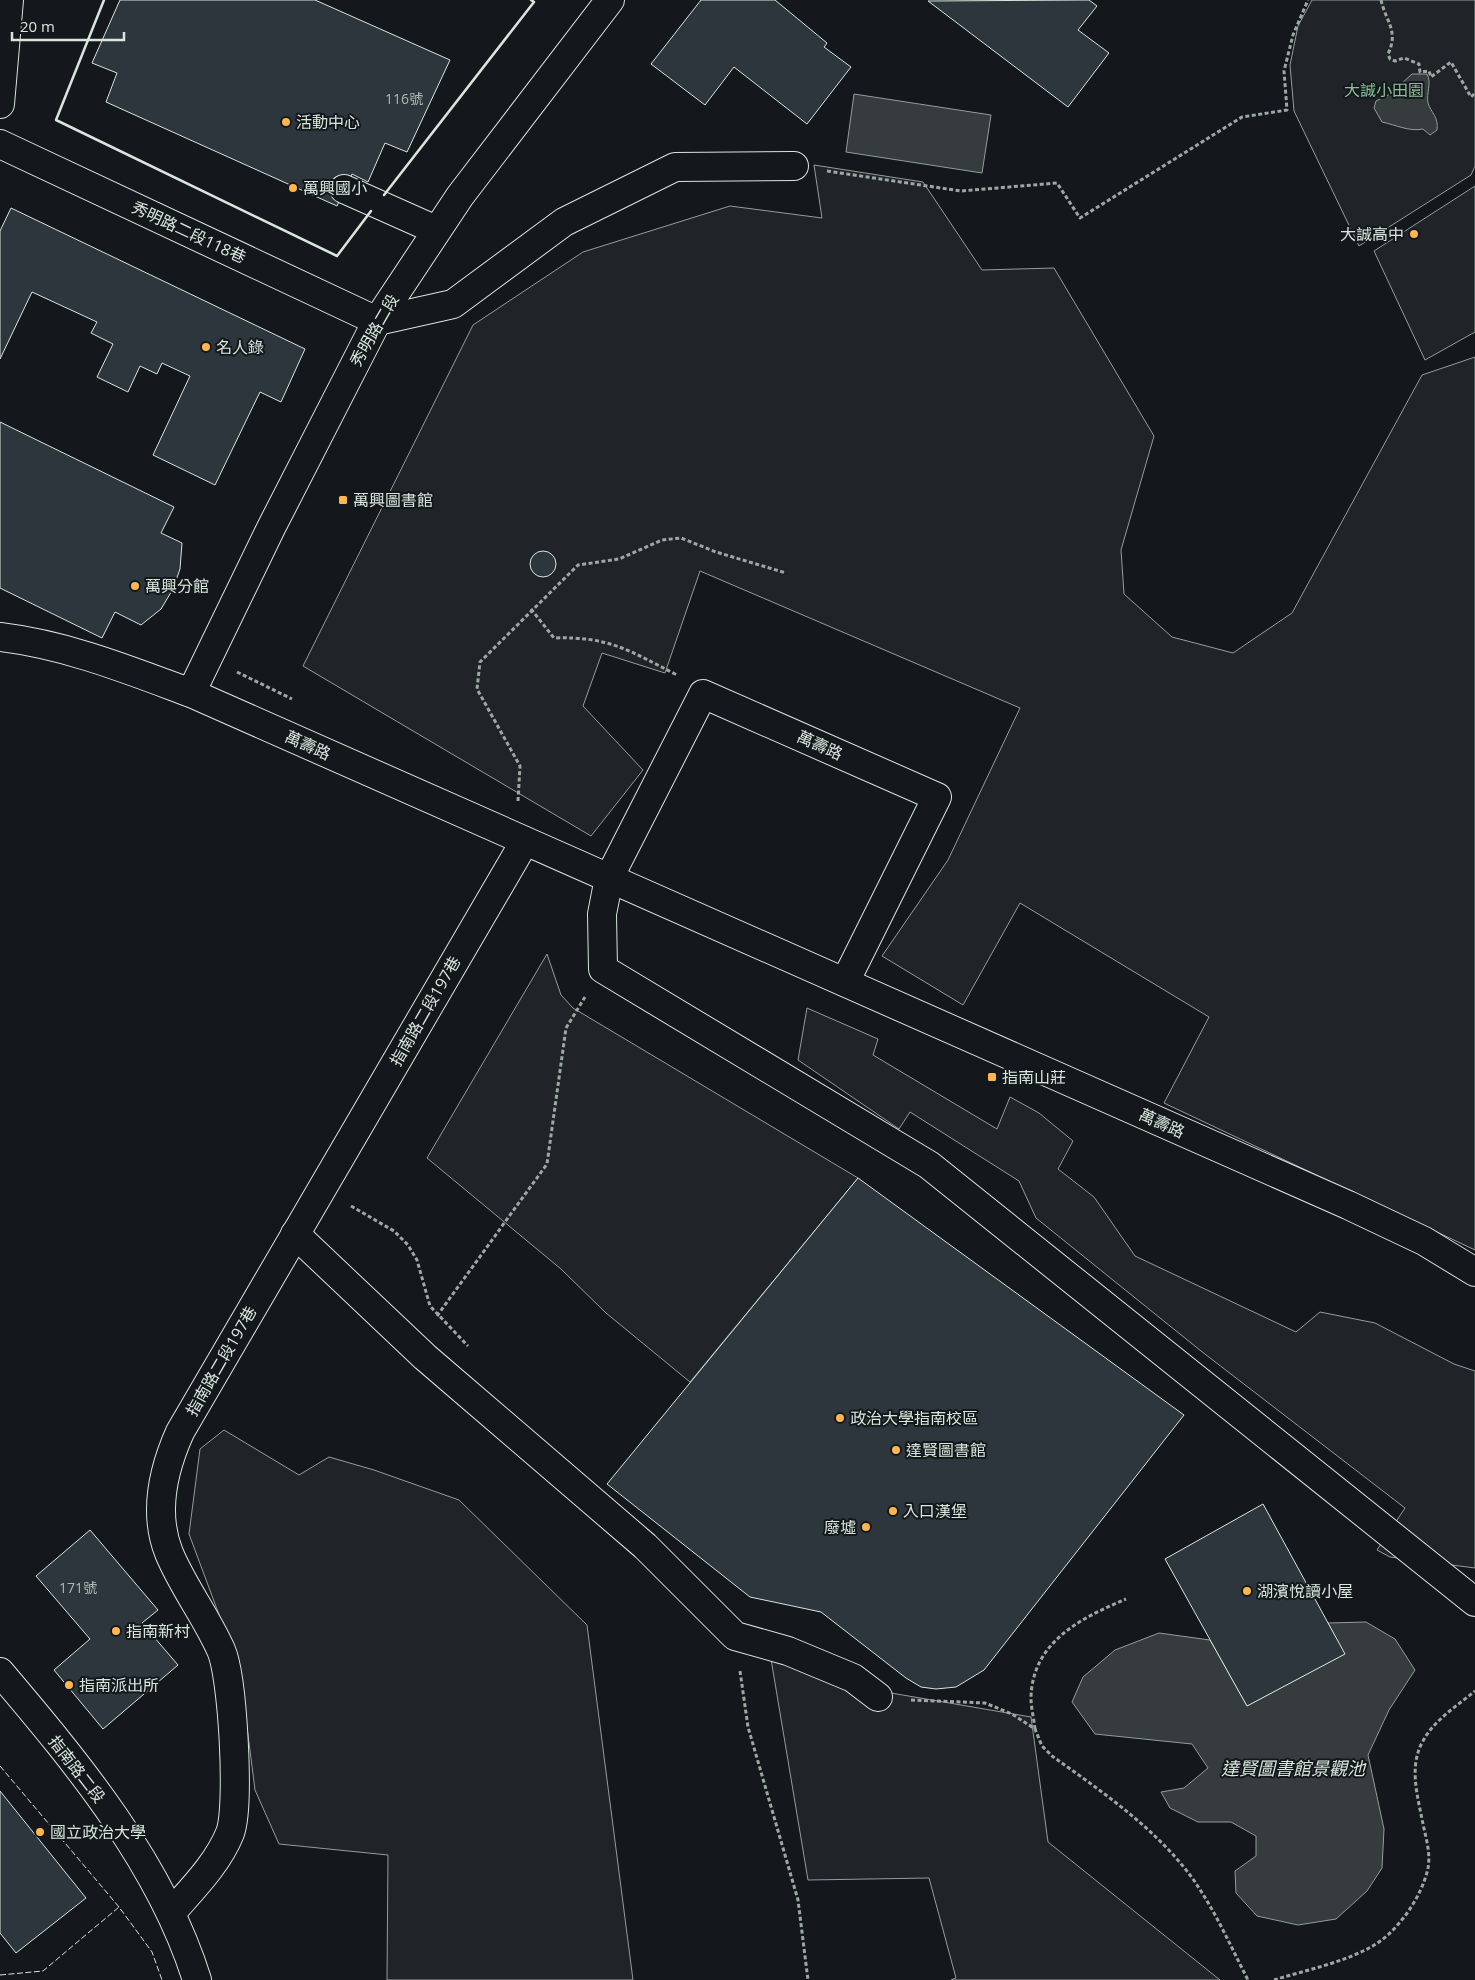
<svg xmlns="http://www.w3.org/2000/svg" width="1475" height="1980" font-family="'Open Sans','Noto Sans TC',sans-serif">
<rect width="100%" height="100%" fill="#14181c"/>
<g fill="#202428" stroke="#939e99">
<polygon points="1312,0 1475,0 1475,166 1471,175 1359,246 1294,111 1290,65 1298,26"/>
<polygon points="814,165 923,182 982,270 1054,268 1154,436 1121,550 1124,594 1172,637 1233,653 1292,613 1422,375 1475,357 1475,1250 1164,1103 1209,1017 1020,903 963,1005 882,956 948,860 1020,708 700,571 665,673 602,653 583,706 643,770 591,836 303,666 473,325 583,252 730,206 822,218"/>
<polygon points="1475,186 1475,332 1425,360 1374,251"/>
<polygon points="547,954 561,995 573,1008 858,1178 690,1382 606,1313 561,1269 427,1158"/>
<polygon points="807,1008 878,1039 873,1055 997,1129 1010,1097 1039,1113 1073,1141 1058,1169 1094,1197 1135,1256 1296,1332 1320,1312 1375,1323 1454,1364 1475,1371 1475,1568 1390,1557 1377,1550 1405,1508 1201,1351 1036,1218 1019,1181 910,1112 899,1129 798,1060"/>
<polygon points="224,1430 299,1475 329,1457 374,1470 459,1500 587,1625 633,1980 387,1980 388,1855 279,1844 255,1790 240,1671 189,1534 200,1449"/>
<polygon points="771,1659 856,1687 1031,1717 1048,1842 1220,1980 951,1980 956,1978 929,1878 808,1880"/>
</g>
<g fill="#363b3e" stroke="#939e99">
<path d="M1412,74H1427C1432,83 1426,93 1428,103C1431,113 1439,117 1437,130L1430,135L1423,129C1410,132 1396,125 1382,122L1374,108L1376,101L1390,94Z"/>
<polygon points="854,94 991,115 982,173 846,152"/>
<polygon points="1366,1622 1395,1639 1415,1670 1389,1710 1368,1755 1384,1829 1382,1868 1367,1891 1336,1919 1298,1925 1257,1916 1236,1893 1235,1871 1256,1856 1256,1836 1231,1822 1198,1822 1170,1808 1161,1792 1184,1788 1208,1768 1192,1744 1095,1734 1072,1702 1083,1677 1115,1650 1159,1633 1210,1640 1247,1706 1344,1654 1328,1623"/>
</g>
<g fill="#2c363c" stroke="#d8e6dc">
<polygon points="120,0 315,0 450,60 407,152 385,143 368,182 352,174 337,206 106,102 117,73 92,63"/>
<polygon points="701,0 775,0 827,43 824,47 851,67 807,124 734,67 705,105 651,64"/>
<polygon points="1089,0 1097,6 1078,30 1109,53 1068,107 928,1"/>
<polygon points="11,208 305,349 281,402 260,392 215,485 153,455 190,376 162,363 157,374 140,366 128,392 97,377 113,344 91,333 97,322 32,292 0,359 0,231"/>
<polygon points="0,422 174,507 161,533 182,543 180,569 173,589 161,609 141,625 115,612 102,638 0,588"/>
<circle cx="543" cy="564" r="13"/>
<polygon points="858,1178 1184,1415 984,1670 956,1687 936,1689 921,1687 906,1678 821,1612 750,1597 607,1484"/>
<polygon points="1263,1504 1345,1654 1247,1706 1165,1559"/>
<polygon points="90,1530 158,1610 142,1623 178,1665 103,1729 54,1670 90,1639 36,1576"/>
<polygon points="0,1791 86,1898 16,1953 0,1933"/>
</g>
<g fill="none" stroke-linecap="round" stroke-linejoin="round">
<defs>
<g id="minor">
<polyline points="0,104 9,0"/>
<polyline points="0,144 377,321 453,304 564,222 675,167 794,166"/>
<polyline points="344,189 436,230"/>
<path d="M0,637C67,645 129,670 191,693L1348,1205L1424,1241L1475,1272"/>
<polyline points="191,693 271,528 377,321 460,196 610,0"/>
<polyline points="845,982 937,797 703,694 609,878 602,914 603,969 929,1165 1475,1602"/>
<polyline points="295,1234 425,1357 645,1546 735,1636 788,1651 853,1678 878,1697"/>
<path d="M0,1672C78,1764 161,1864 197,1980"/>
<path d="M172,1912C193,1888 218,1863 230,1833C240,1807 233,1677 221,1650C206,1616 183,1587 169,1553C153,1513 163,1470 180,1432L525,841"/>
</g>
</defs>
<use href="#minor" stroke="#d8e6dc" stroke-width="30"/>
<g stroke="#9da8a2" stroke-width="3" stroke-dasharray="4 2.5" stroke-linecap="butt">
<path d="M1381,0C1386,22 1399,31 1388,54L1390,59L1395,61L1404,58L1419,64L1420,72L1429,71L1431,77L1451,62L1471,97L1475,93"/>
<polyline points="827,171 961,191 1057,183 1080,218 1242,117 1287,110 1284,71 1293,35 1308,0"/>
<path d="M531,609L554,638C609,636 630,651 677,675"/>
<polyline points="237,672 292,699"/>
<polyline points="518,801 520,766 477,689 480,662 578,565 619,559 662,540 681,538 716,552 786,573"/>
<polyline points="351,1206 394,1231 408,1245 417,1260 430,1306 468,1346"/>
<polyline points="437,1316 547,1164 566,1028 585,997"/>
<polyline points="740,1671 748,1727 798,1900 808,1980"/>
<path d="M911,1700L985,1703L1012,1714L1035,1729L1042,1746L1052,1756C1104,1793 1164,1834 1199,1888C1218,1917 1232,1949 1248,1980"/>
<path d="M1035,1729C1034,1719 1031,1708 1031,1698C1032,1642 1081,1618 1126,1599"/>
<path d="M1274,1980C1306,1970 1342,1963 1371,1947C1397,1933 1422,1897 1428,1868C1431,1852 1425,1835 1422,1819C1417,1794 1409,1765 1423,1741C1434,1720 1457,1706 1475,1691"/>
</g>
<use href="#minor" stroke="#14181c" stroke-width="28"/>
<g stroke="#d8e6dc" stroke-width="1" stroke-dasharray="6 2.5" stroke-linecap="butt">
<polyline points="0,1766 119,1907 152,1952 162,1980"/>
<polyline points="0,1975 43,1971 119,1907"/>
</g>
<g stroke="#d8e6dc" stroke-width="2.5">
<polyline points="104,0 56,120 337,256 371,211"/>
<polyline points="384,195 534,2 531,0"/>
</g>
</g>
<g fill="#ffb74d" stroke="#14181c" stroke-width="2">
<circle cx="286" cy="122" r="5"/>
<circle cx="293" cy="188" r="5"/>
<circle cx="1414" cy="234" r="5"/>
<circle cx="206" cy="347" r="5"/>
<rect x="338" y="495" width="10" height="10" rx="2.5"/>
<circle cx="135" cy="586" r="5"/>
<rect x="987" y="1072" width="10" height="10" rx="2.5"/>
<circle cx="840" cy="1418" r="5"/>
<circle cx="896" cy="1450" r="5"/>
<circle cx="893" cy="1511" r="5"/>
<circle cx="866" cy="1527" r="5"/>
<circle cx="1247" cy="1591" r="5"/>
<circle cx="116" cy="1631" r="5"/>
<circle cx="69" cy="1685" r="5"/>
<circle cx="40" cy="1832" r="5"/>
</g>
<g text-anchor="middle" stroke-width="4" stroke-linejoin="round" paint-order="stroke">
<g font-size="14" fill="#adbab4">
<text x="404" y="104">116號</text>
<text x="78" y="1593">171號</text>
</g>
<g font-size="16" fill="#8ac095" stroke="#14181c">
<text x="1384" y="96">大誠小田園</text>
</g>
<g font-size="16" fill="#d8e6dc" stroke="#14181c" text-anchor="start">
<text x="296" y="128">活動中心</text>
<text x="303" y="194">萬興國小</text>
<text x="1404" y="240" text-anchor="end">大誠高中</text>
<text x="216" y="353">名人錄</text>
<text x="353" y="506">萬興圖書館</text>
<text x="145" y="592">萬興分館</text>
<text x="1002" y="1083">指南山莊</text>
<text x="850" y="1424">政治大學指南校區</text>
<text x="906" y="1456">達賢圖書館</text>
<text x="903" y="1517">入口漢堡</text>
<text x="856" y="1533" text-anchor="end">廢墟</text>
<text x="1257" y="1597">湖濱悅讀小屋</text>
<text x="126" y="1637">指南新村</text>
<text x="79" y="1691">指南派出所</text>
<text x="50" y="1838">國立政治大學</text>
</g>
<g font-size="16" fill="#d8e6dc" stroke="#14181c">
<text transform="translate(189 232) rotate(25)" y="6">秀明路二段118巷</text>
<text transform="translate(374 330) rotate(-60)" y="6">秀明路二段</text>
<text transform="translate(308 745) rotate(24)" y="6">萬壽路</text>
<text transform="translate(820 745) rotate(24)" y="6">萬壽路</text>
<text transform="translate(425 1011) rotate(-60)" y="6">指南路二段197巷</text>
<text transform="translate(1162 1123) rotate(24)" y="6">萬壽路</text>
<text transform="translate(221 1361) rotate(-60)" y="6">指南路二段197巷</text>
<text transform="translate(77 1769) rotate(52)" y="6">指南路二段</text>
</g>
<g font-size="18" font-style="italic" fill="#d8e6dc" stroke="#14181c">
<text x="1293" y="1775">達賢圖書館景觀池</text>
</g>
</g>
<path d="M12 32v8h112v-8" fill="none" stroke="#d8e6dc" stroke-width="2.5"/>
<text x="20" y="32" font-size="15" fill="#d8e6dc" stroke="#14181c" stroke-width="4" paint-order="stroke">20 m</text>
</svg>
